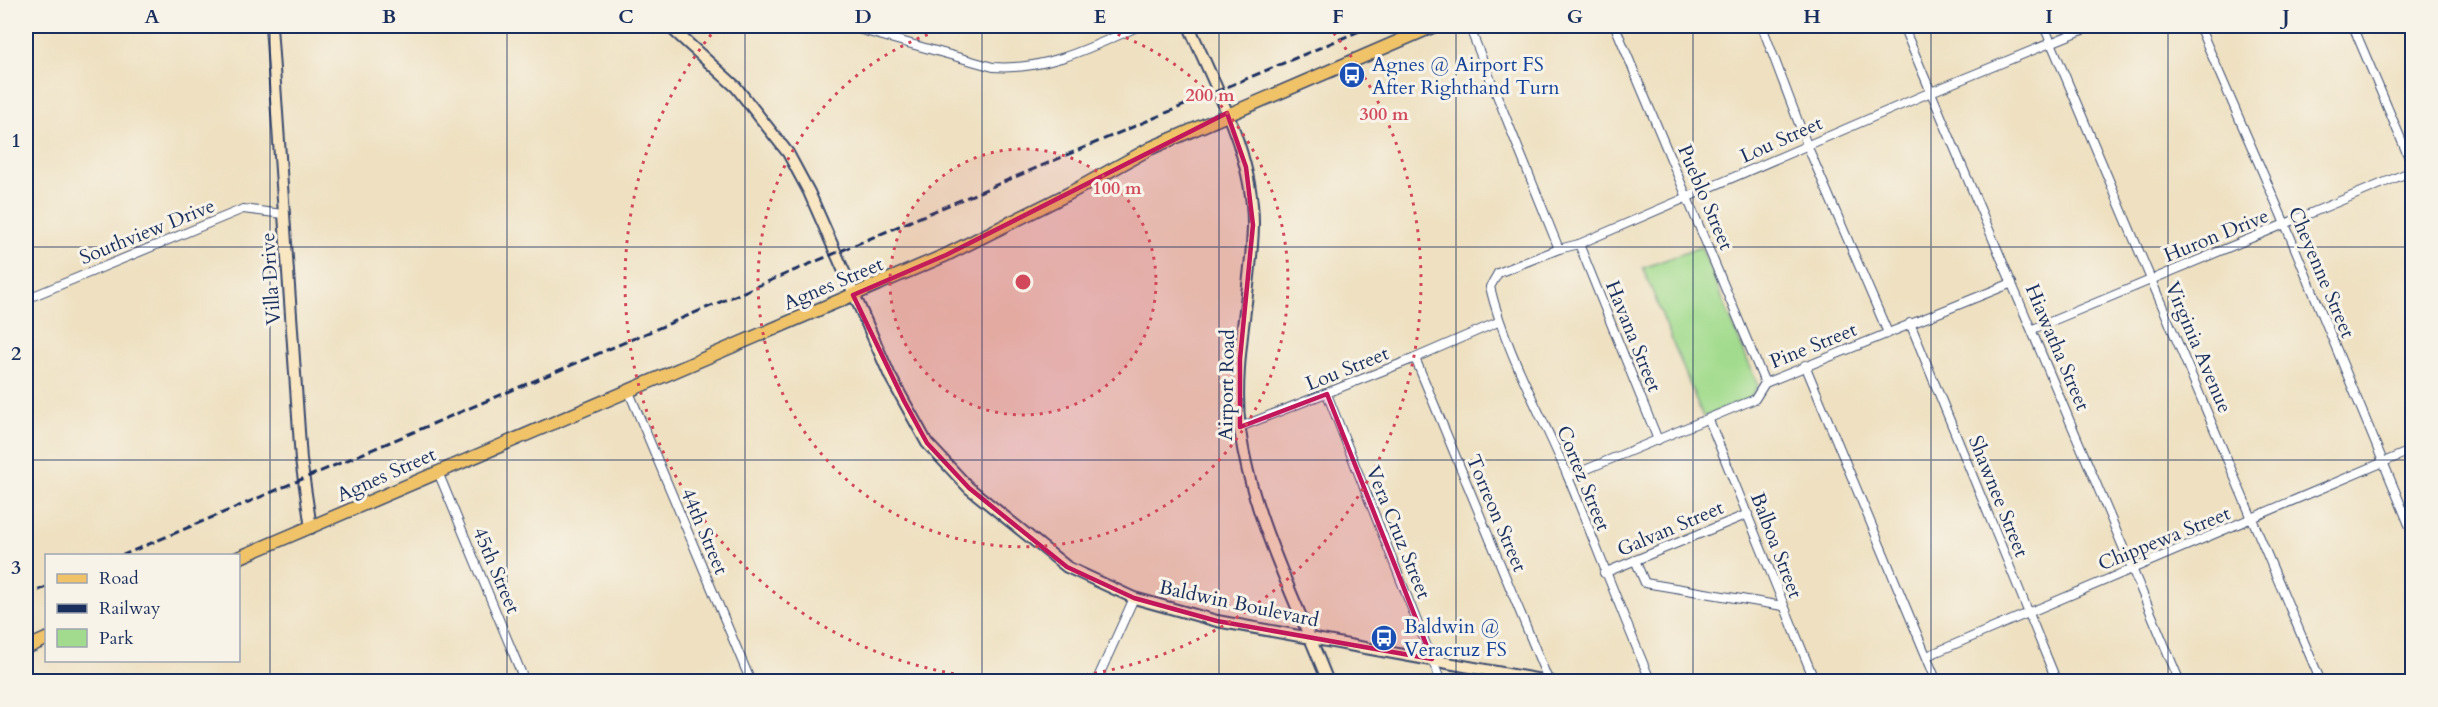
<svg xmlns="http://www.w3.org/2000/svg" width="2438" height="707" font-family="Cardo,serif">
<rect width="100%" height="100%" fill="#f7f3e8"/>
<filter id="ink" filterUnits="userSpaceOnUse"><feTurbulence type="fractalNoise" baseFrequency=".0167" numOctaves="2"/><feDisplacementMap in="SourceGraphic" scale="12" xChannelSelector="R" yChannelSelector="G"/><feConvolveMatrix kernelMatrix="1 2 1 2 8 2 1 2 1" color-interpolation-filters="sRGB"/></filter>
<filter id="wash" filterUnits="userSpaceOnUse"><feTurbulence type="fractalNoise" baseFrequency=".008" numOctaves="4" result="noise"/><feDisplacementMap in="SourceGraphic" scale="24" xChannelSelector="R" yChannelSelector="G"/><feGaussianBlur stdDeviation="1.35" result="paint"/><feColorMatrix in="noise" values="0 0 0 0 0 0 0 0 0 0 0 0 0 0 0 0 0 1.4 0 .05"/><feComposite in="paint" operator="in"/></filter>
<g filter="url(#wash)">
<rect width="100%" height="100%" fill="#eee0c0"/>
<polygon fill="#a2db8d" stroke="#5e8576" stroke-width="1.5" points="1701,247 1758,386 1750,398 1703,417 1643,268"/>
</g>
<g filter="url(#ink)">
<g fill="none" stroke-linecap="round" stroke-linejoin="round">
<defs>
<g id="street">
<path d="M847,26L993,67C1045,71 1092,47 1139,26"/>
<polyline points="1469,26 1559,249"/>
<polyline points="1615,26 1765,383"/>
<polyline points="1762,26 1807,145 1888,333"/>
<polyline points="1903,26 2180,682"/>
<polyline points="2044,26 2321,682"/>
<polyline points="2199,26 2285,224 2412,532"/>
<polyline points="2353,26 2412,165"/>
<polyline points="1579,244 1658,440"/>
<polyline points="26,299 243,209 283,214"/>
<polyline points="1910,323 2057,682"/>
<polyline points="2033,329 2412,171"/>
<polyline points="1415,358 1549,682"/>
<polyline points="1805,365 1937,682"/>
<polyline points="629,392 751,682"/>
<polyline points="1327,394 1441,682"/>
<polyline points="1709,420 1815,682"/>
<polyline points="1240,427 1415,358 1498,322"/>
<polyline points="438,472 525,682"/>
<polyline points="1568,477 1755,399 1765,383 2012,283"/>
<polyline points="1635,560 1645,583 1783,606"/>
<polyline points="1604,573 1748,514"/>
<polyline points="1927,656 2412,450"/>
<polyline points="1096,682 1134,598"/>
<path d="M1651,682C1622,614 1596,545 1568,477C1542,414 1506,354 1490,287L1498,273L1559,249L1579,244L1931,92L2092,26"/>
</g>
<g id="secondary">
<polyline points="271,26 301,460 311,528"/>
<polyline points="669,26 736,87 788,153 809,192 890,376 927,443 969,488 1067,567 1134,598 1217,621 1552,682"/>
<path d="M1189,26C1216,89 1254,156 1253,227C1251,294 1232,363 1240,430C1251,515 1297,602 1328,682"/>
</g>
<g id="primary">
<polyline points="238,558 946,255 1068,194 1151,148 1434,26"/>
<polyline points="26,648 46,639"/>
</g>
</defs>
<use href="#street" stroke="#3b4a6d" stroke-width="10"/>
<use href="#secondary" stroke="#3b4a6d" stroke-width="14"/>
<use href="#primary" stroke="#3b4a6d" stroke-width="15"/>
<use href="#street" stroke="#fff" stroke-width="8"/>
<use href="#secondary" stroke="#f9e7c3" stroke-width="10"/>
<use href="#primary" stroke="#f0c369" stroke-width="12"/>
<g stroke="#1b2f5e" stroke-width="3" stroke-dasharray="9 4.5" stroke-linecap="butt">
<polyline points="121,556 1371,26"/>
<polyline points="26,596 46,587"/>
</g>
</g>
</g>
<path fill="#c2185b" fill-opacity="0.2" stroke="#c2185b" stroke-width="4.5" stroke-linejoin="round" d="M1227,113L1246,167L1253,225L1240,359V427L1327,394L1432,659L1217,621L1134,598L1067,567L969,488L927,443L904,401L853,295L946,255Z"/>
<path fill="none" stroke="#1b2f5e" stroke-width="1.5" stroke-opacity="0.55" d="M270,26V682M507,26V682M745,26V682M982,26V682M1219,26V682M1456,26V682M1693,26V682M1931,26V682M2168,26V682M26,247H2412M26,460H2412"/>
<circle cx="1023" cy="282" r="133" fill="#d1495b" fill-opacity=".12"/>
<g fill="none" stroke="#d1495b" stroke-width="3" stroke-dasharray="3 6">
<circle cx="1023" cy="282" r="133"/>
<path d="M1092 26A265 265 0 1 1 954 26"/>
<path d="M1328 26A398 398 0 1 1 718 26"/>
</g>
<defs>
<symbol id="bus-disc" viewBox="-11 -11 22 22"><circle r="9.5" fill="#1a4fb4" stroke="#f7f3e8"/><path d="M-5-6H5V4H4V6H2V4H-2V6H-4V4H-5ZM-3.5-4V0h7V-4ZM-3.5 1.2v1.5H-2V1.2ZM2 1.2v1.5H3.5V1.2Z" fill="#fff"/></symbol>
</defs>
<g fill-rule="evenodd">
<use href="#bus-disc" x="1337" y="60" width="30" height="30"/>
<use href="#bus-disc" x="1369" y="623" width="30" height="30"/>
</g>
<g text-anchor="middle" stroke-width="6" stroke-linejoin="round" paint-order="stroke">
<g font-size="20" fill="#164399" stroke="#f7f3e8" text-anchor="start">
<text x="1372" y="71">Agnes @ Airport FS<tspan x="1372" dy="23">After Righthand Turn</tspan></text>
<text x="1404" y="633">Baldwin @<tspan x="1404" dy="23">Veracruz FS</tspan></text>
</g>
<g font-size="20" fill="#1b2f5e" stroke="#f7f3e8">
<text transform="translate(1781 139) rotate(-24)" y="7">Lou Street</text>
<text transform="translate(1706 197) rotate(67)" y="7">Pueblo Street</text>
<text transform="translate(147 231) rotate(-22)" y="7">Southview Drive</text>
<text transform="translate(2216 235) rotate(-22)" y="7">Huron Drive</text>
<text transform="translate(2322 272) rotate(67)" y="7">Cheyenne Street</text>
<text transform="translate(270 279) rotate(-94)" y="7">Villa Drive</text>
<text transform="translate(833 283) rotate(-23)" y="7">Agnes Street</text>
<text transform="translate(1634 336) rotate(68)" y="7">Havana Street</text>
<text transform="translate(1813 345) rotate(-22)" y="7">Pine Street</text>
<text transform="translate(2058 347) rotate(67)" y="7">Hiawatha Street</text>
<text transform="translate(2199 347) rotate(67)" y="7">Virginia Avenue</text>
<text transform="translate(1347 368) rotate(-22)" y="7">Lou Street</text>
<text transform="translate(1226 385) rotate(-89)" y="7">Airport Road</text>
<text transform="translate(386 474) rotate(-24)" y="7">Agnes Street</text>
<text transform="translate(1584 478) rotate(68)" y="7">Cortez Street</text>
<text transform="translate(1999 496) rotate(68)" y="7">Shawnee Street</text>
<text transform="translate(1497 513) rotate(67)" y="7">Torreon Street</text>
<text transform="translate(1670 528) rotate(-23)" y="7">Galvan Street</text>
<text transform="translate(705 531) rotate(67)" y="7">44th Street</text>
<text transform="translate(1399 532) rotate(68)" y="7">Vera Cruz Street</text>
<text transform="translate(2164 538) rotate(-22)" y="7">Chippewa Street</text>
<text transform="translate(1777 545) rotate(69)" y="7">Balboa Street</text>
<text transform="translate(497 570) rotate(67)" y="7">45th Street</text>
<text transform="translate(1239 603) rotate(12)" y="7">Baldwin Boulevard</text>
</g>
</g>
<circle cx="1023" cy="282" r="9" fill="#d1495b" stroke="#f7f3e8" stroke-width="3"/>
<g font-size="18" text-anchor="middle" font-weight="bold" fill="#d1495b" stroke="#f7f3e8" stroke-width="6" stroke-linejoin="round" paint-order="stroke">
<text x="1210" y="101">200 m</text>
<text x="1384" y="120">300 m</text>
<text x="1117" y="194">100 m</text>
</g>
<rect width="2438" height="707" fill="none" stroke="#f7f3e8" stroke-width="66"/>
<rect x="45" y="554" width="195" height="108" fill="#f7f3e8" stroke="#9fa5b1" stroke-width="1.5"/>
<rect x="57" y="574" width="30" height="9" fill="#f0c369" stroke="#9fa5b1" stroke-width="1.5"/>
<text x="99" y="584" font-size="18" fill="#1b2f5e">Road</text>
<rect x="57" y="604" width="30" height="9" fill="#1b2f5e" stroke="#9fa5b1" stroke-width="1.5"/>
<text x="99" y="614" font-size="18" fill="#1b2f5e">Railway</text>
<rect x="57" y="629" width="30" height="18" fill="#a2db8d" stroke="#9fa5b1" stroke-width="1.5"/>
<text x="99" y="644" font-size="18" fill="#1b2f5e">Park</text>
<rect x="33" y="33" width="2372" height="641" fill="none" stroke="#1b2f5e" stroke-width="2"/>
<g font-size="20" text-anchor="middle" font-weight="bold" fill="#1b2f5e">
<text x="152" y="23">A</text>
<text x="389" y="23">B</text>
<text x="626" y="23">C</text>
<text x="863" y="23">D</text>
<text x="1100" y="23">E</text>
<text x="1338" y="23">F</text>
<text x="1575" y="23">G</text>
<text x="1812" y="23">H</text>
<text x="2049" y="23">I</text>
<text x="2286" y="23">J</text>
<text x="16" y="147">1</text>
<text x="16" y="360">2</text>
<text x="16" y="574">3</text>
</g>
</svg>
